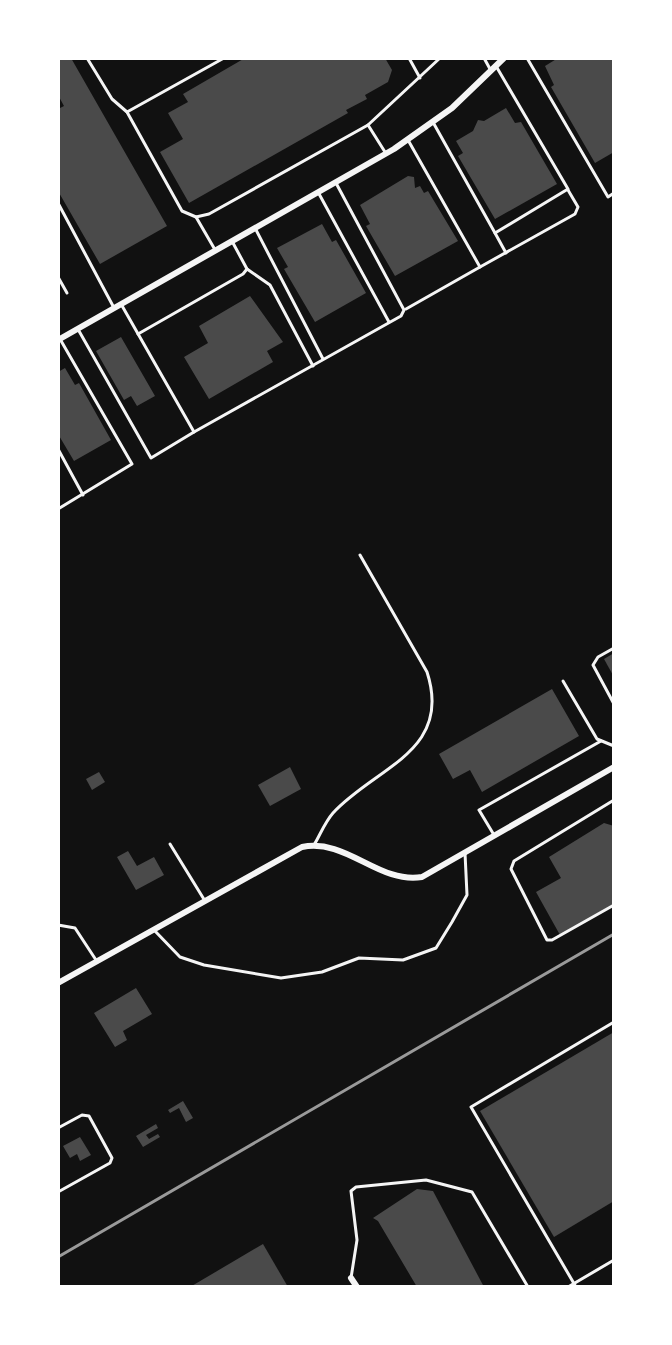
<svg xmlns="http://www.w3.org/2000/svg" width="672" height="1345" font-family="Barlow,sans-serif">
<rect width="100%" height="100%" fill="#111"/>
<g fill="#4a4a4a">
<polygon points="58,58 71,58 167,226 100,264 58,191 58,109 64,106 58,95"/>
<polygon points="245,58 385,58 392,70 388,82 365,95 367,99 346,110 348,113 189,203 160,152 183,139 168,113 188,102 183,94"/>
<polygon points="558,58 614,58 614,152 595,163 551,87 554,85 545,66"/>
<polygon points="506,108 515,123 521,122 557,184 495,219 458,156 463,153 456,141 473,131 478,120 484,121"/>
<polygon points="408,176 414,177 415,188 420,186 424,193 428,191 458,241 395,276 366,226 370,224 360,205"/>
<polygon points="322,224 332,242 336,240 366,293 315,322 284,269 288,267 277,248"/>
<polygon points="250,296 283,342 267,351 273,362 209,399 184,357 208,343 199,326"/>
<polygon points="121,337 155,396 137,406 131,396 124,400 96,351"/>
<polygon points="65,368 75,385 79,383 111,440 74,461 58,434 58,372"/>
<polygon points="614,653 614,677 604,659"/>
<polygon points="552,689 579,736 482,792 470,770 453,779 439,754"/>
<polygon points="290,767 301,789 270,806 258,785"/>
<polygon points="99,772 105,782 92,790 86,779"/>
<polygon points="604,823 614,826 614,904 560,935 536,892 561,878 549,857"/>
<polygon points="128,851 137,866 154,857 164,875 136,890 117,857"/>
<polygon points="136,988 152,1014 123,1031 127,1040 115,1047 94,1013"/>
<polygon points="614,1032 614,1201 554,1237 480,1111"/>
<polygon points="183,1101 193,1118 186,1122 179,1108 170,1113 168,1110"/>
<polygon points="156,1124 158,1128 146,1135 149,1139 158,1134 160,1137 143,1147 136,1136"/>
<polygon points="80,1137 91,1155 80,1161 77,1154 70,1158 63,1146"/>
<polygon points="417,1189 433,1191 484,1287 417,1287 378,1221 373,1218"/>
<polygon points="263,1244 288,1287 190,1287"/>
</g>
<g fill="none" stroke-linecap="round" stroke-linejoin="round">
<g stroke="#f5f5f5" stroke-width="3">
<polyline points="87,58 112,99 127,112 182,211 196,217 209,214 368,125 440,58"/>
<polyline points="409,58 420,78"/>
<polyline points="484,58 490,69"/>
<polyline points="527,58 608,197 614,193"/>
<polyline points="127,112 224,58"/>
<polyline points="434,124 495,233 568,189 496,66"/>
<polyline points="368,125 385,152"/>
<polyline points="318,192 389,322"/>
<polyline points="58,203 113,306"/>
<polyline points="196,217 214,248"/>
<polyline points="255,228 323,359"/>
<polyline points="495,233 506,253"/>
<polyline points="480,267 575,214 578,207 568,190"/>
<polyline points="247,269 270,285 313,366"/>
<polyline points="58,277 67,293"/>
<polyline points="406,309 480,267 408,140"/>
<polyline points="79,331 151,458 194,432 121,304"/>
<polyline points="138,334 243,274 247,269 233,243"/>
<polyline points="194,432 401,316 404,310 336,183"/>
<polyline points="58,449 83,495"/>
<polyline points="58,509 132,464 60,339"/>
<polyline points="614,648 598,657 593,665 614,704"/>
<polyline points="563,681 597,739 614,746"/>
<polyline points="614,800 514,861 511,869 547,940 552,940 614,905"/>
<polyline points="494,835 479,810 601,741"/>
<polyline points="170,844 205,901"/>
<path d="M314,845C320,835 325,822 333,813C375,767 453,752 427,672L360,555"/>
<polyline points="58,925 75,928 96,960"/>
<polyline points="154,930 180,957 204,965 281,978 322,972 359,958 403,960 436,948 452,922 467,895 465,853"/>
<polyline points="58,1128 82,1115 89,1116 112,1158 110,1163 58,1192"/>
<polyline points="351,1278 357,1240 351,1191 356,1187 426,1180 472,1192 528,1287"/>
<polyline points="568,1287 614,1260"/>
<polyline points="576,1287 471,1107 614,1022"/>
</g>
<g stroke="#f5f5f5" stroke-width="6">
<polyline points="58,340 394,149 452,108 504,58"/>
<path d="M58,983L302,847C347,838 378,884 422,877L614,767"/>
<polyline points="351,1278 357,1287"/>
</g>
<polyline stroke="#9a9a9a" stroke-width="3" points="58,1257 614,934"/>
</g>
<rect width="672" height="1345" fill="none" stroke="#ffffff" stroke-width="120"/>
</svg>
